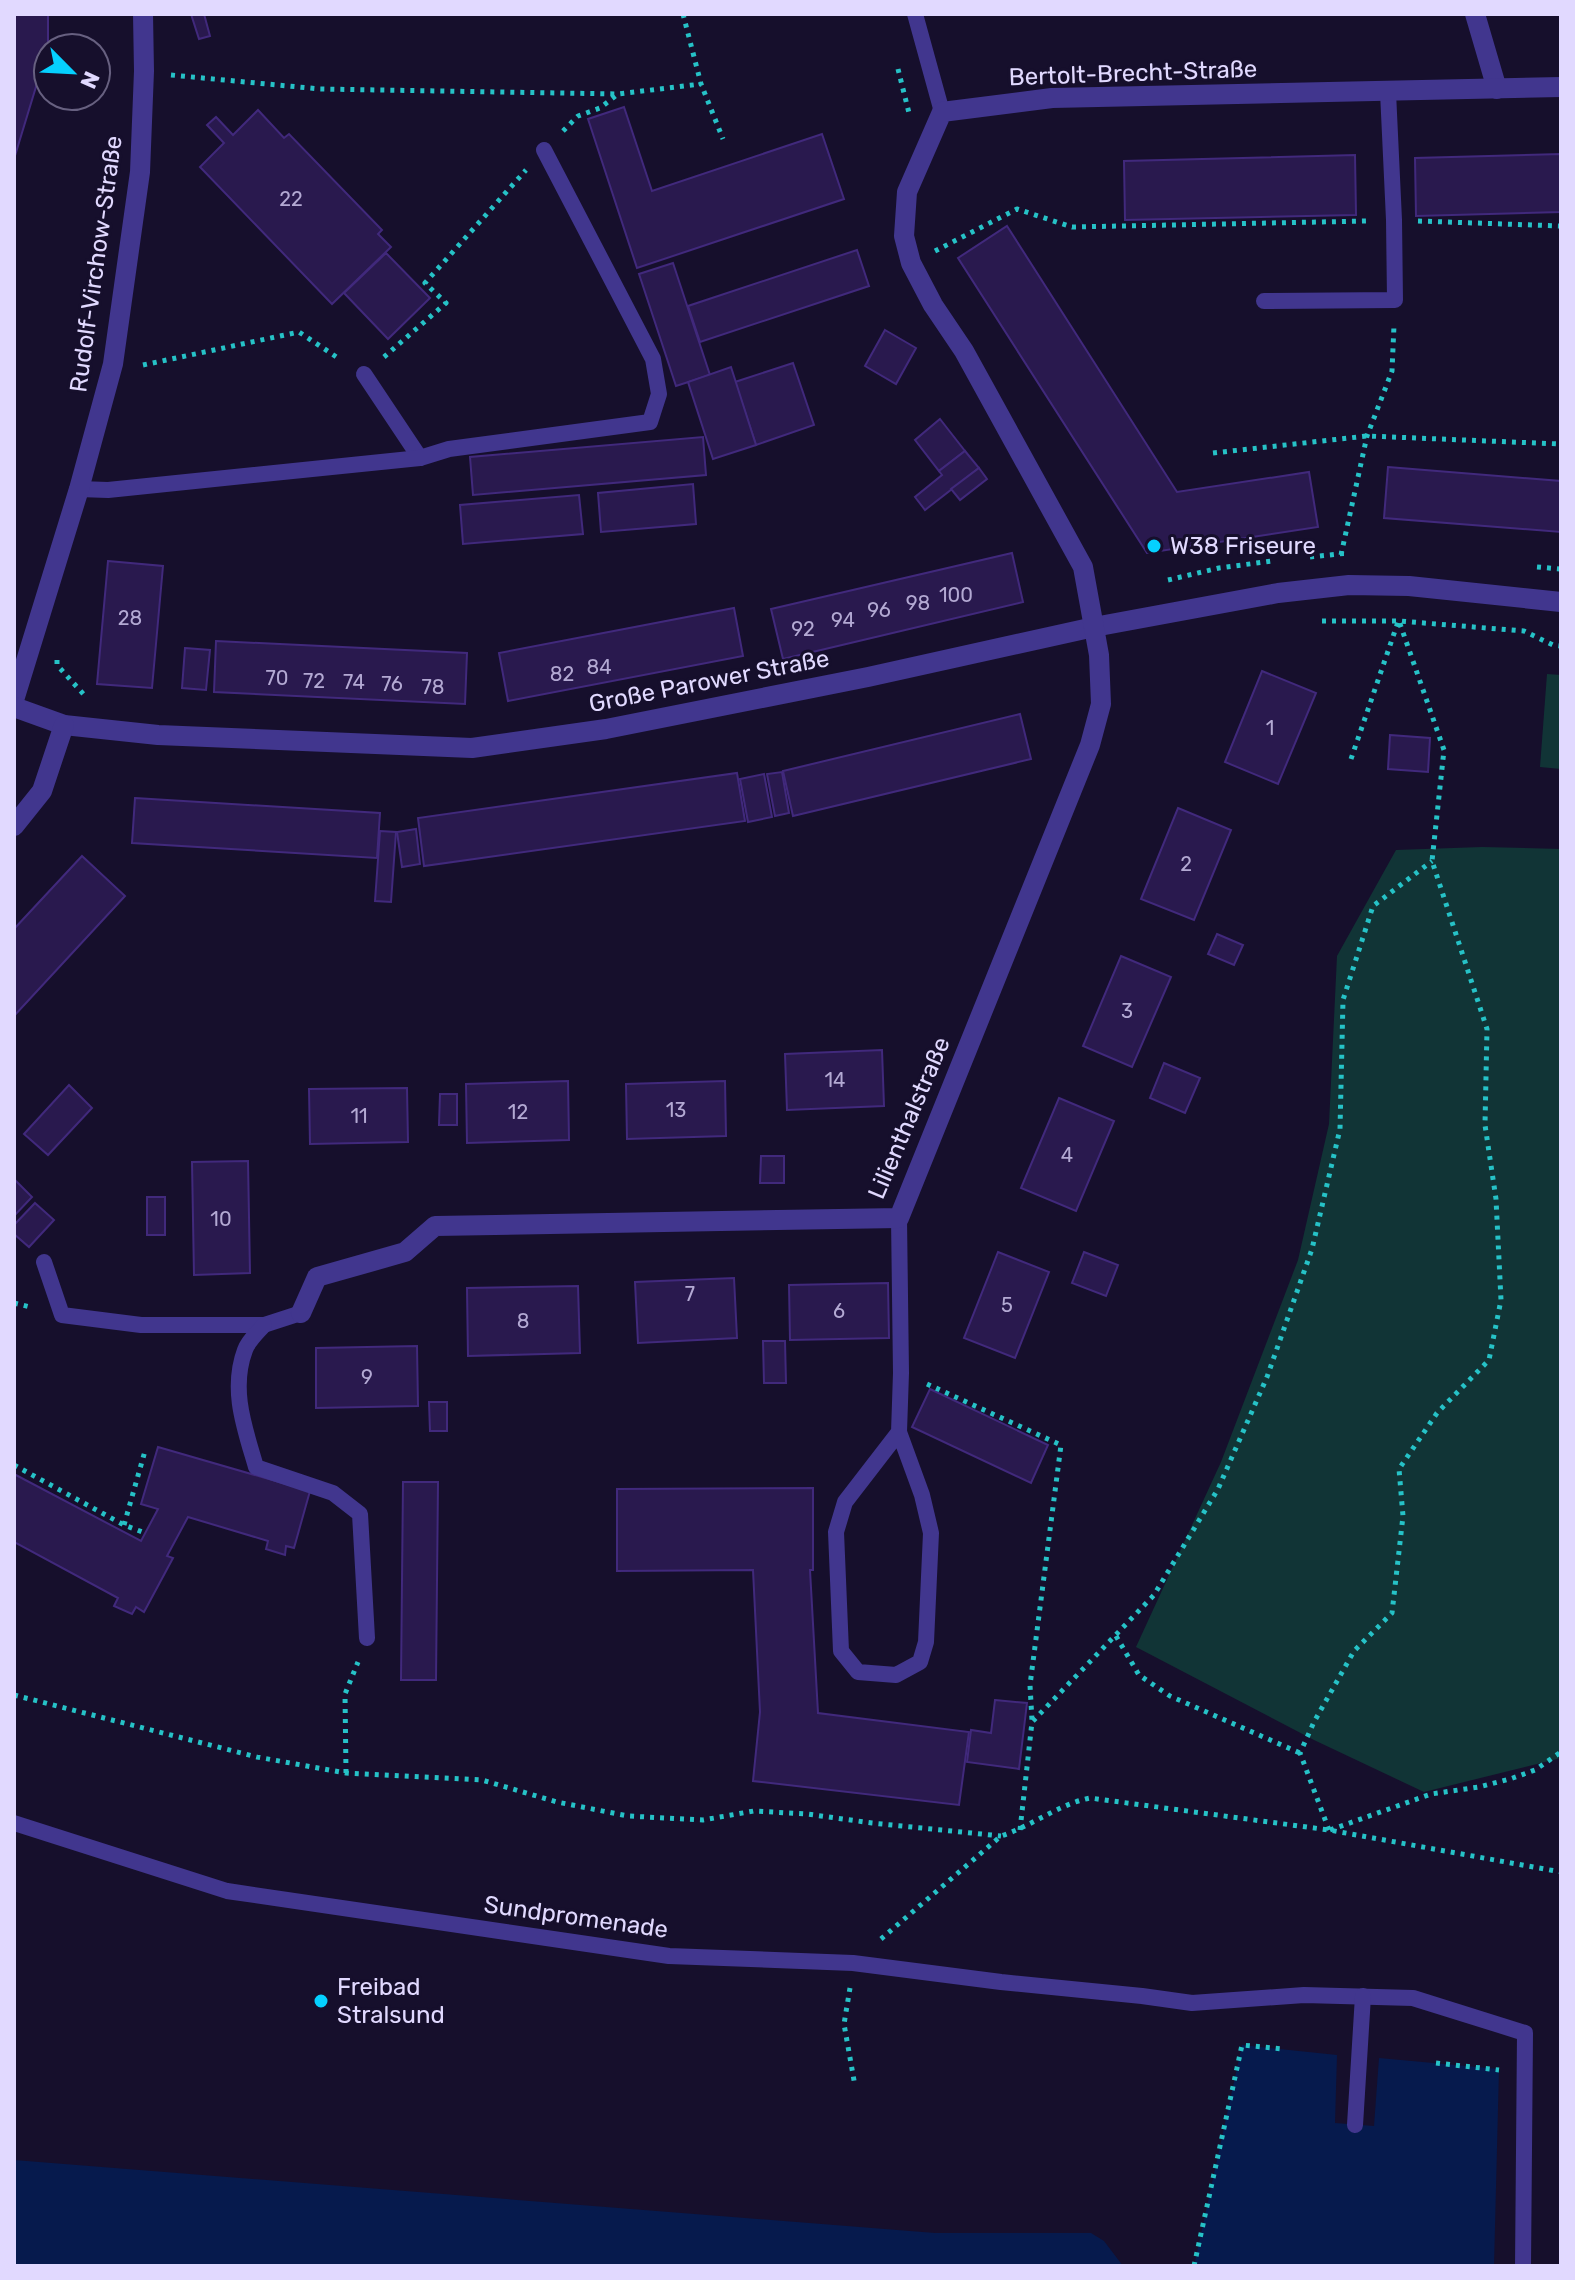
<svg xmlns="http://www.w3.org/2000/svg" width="1575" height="2280" font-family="Rubik,sans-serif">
<rect width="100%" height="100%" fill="#160f2c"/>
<g fill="#113436">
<polygon points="1547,674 1561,675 1561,769 1540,767"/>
<polygon points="1482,847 1561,849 1561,1758 1424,1792 1314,1740 1136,1647 1221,1462 1298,1260 1329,1124 1337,956 1396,850"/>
</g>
<g fill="#061a4d">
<polygon points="1242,2045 1337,2055 1335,2123 1374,2126 1379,2058 1499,2069 1494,2266 1194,2266"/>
<polygon points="14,2160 935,2233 1091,2233 1104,2241 1123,2266 14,2266"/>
</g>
<g fill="#29194e" stroke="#41297c" stroke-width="2">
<polygon points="48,14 48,79 39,77 14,159 14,15"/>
<polygon points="191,14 204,14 210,36 199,39"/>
<polygon points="624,107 652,191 822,134 844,199 637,268 588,119"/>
<polygon points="258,110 284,138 289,134 382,230 378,234 391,247 332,304 200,167 224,143 207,125 216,117 233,135"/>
<polygon points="1561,154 1561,212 1416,216 1415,158"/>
<polygon points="1355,155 1356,215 1125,220 1124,161"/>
<polygon points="1007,226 1177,492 1309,472 1318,527 1147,553 958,258"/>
<polygon points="857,250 869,286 700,342 688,306"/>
<polygon points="386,253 430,298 388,339 344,293"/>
<polygon points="673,263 710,375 676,386 639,274"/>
<polygon points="885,330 916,348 896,384 865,366"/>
<polygon points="793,363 814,425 756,445 735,382"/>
<polygon points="731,367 756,445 713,459 688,382"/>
<polygon points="940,419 965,451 939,471 915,440"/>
<polygon points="703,437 706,475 473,495 470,457"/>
<polygon points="965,451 979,468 925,510 915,497 942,475 939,471"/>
<polygon points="1388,467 1561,481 1561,532 1384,518"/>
<polygon points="979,468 987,479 960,500 951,489"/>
<polygon points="693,484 696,524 601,532 598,493"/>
<polygon points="579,495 583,534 463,544 460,505"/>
<polygon points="1012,553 1023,602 783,659 771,609"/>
<polygon points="108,561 163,566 152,688 97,684"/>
<polygon points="734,608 743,656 508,701 499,653"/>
<polygon points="216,641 467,653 465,704 214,692"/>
<polygon points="185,648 210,650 206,690 182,688"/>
<polygon points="1262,671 1316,693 1278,784 1225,762"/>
<polygon points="1020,714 1031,759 793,816 783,771"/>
<polygon points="1390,735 1430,738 1428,772 1388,769"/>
<polygon points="782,772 789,813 775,816 767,774"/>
<polygon points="737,773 745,821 424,866 418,818"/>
<polygon points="764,774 772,817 748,822 740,779"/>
<polygon points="135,798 380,813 377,858 132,843"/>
<polygon points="1178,808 1231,830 1194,920 1141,899"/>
<polygon points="416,829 420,864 402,867 397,832"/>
<polygon points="380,831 396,832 391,902 375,901"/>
<polygon points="82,856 125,896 14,1016 14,929"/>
<polygon points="1217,934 1243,945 1234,965 1208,954"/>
<polygon points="1121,956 1171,977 1132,1067 1083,1046"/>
<polygon points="882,1050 884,1106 787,1110 785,1054"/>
<polygon points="1164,1063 1200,1078 1185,1113 1150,1098"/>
<polygon points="568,1081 569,1140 467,1143 466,1084"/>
<polygon points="725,1081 726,1136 627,1139 626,1084"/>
<polygon points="69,1085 92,1108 48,1155 24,1134"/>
<polygon points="407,1088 408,1142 310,1144 309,1089"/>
<polygon points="440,1094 457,1094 457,1125 439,1125"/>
<polygon points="1059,1098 1114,1121 1076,1211 1021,1188"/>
<polygon points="761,1156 784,1156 784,1183 760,1183"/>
<polygon points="248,1161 250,1273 194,1275 192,1162"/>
<polygon points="16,1181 32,1197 14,1216 14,1183"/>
<rect x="147" y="1197" width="18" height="38"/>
<polygon points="35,1203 54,1220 29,1247 14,1234 14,1225"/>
<polygon points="998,1252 1049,1272 1015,1358 964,1338"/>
<polygon points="1084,1252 1118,1265 1106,1296 1072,1283"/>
<polygon points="734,1278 737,1338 638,1343 635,1282"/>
<polygon points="888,1283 889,1338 790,1340 789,1285"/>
<polygon points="578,1286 580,1353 468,1356 467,1288"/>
<polygon points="763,1341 785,1341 786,1383 764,1383"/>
<polygon points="417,1346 418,1406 316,1408 316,1348"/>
<polygon points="930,1389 1048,1445 1031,1483 912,1427"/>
<polygon points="429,1402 447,1402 447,1431 430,1431"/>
<polygon points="158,1447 310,1491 294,1548 286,1546 285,1555 266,1549 268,1541 188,1517 167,1556 173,1558 144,1612 136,1607 132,1614 114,1606 118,1598 14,1542 14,1474 141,1541 158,1509 141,1504"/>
<polygon points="403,1482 438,1482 436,1680 401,1680"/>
<polygon points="813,1488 813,1570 810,1570 818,1713 969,1732 959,1805 753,1781 760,1712 753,1570 617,1571 617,1489"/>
<polygon points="995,1700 1027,1703 1019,1769 967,1762 971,1730 991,1733"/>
</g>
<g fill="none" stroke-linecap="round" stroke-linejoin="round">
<g stroke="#26c2c7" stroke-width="5" stroke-dasharray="4 6" stroke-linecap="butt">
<polyline points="683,14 701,84 723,139"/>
<polyline points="898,69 909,113"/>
<polyline points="171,75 320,89 618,94 701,84"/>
<polyline points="563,131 578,116 600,108 618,94"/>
<polyline points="1418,221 1561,226"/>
<polyline points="935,251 1017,209 1072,227 1368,221"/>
<polyline points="384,357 446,303 425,283 526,170"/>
<polyline points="143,365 299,332 341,360"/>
<polyline points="1213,453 1367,436 1561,444"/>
<polyline points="1341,555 1367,436 1392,371 1394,325"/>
<polyline points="1310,557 1348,553"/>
<polyline points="1537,567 1561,569"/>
<polyline points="1168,580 1219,568 1272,561"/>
<polyline points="1322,621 1399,621 1524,631 1553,645 1561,646"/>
<polyline points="57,660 57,665 87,698"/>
<polyline points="1351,759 1398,622"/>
<polyline points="14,1303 30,1307"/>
<polyline points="927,1384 1061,1445 1030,1685 1032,1721"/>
<polyline points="14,1465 124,1525 145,1533"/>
<polyline points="124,1525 145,1451"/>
<polyline points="1116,1636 1139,1675 1170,1696 1300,1753"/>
<polyline points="14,1695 257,1757 346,1773 482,1780 557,1802 628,1816 703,1820 754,1811 807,1814 872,1823 1001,1836"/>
<polyline points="346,1773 345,1694 358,1662"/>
<polyline points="1020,1830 1032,1722 1154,1595 1218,1489 1267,1377 1312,1249 1340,1129 1343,1000 1373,906 1432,861"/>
<polyline points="1329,1830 1300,1753 1314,1722 1354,1651 1392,1613 1403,1516 1399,1469 1437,1413 1489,1360 1501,1300 1496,1199 1485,1125 1487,1029 1432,861 1444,750 1399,621"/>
<polyline points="1330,1830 1431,1794 1479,1787 1510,1779 1535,1770 1561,1752"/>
<path d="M881,1939L1001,1836C1032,1826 1059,1804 1090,1798L1329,1830L1561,1872"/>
<polyline points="850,1988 844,2024 855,2086"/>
<polyline points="1436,2063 1499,2070"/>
<polyline points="1194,2266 1242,2045 1283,2049"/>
</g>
<g stroke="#41368e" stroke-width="16">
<polyline points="915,14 942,112"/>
<polyline points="1264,301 1395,300 1394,220 1388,92"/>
<polyline points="364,374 420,458"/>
<polyline points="79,489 108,490 420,458 449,449 650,422 659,394 653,359 544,150"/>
<polyline points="44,1262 62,1315 141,1325 264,1325 301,1313"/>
<path d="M264,1325C257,1333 248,1341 245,1350C230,1390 245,1429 256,1467L333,1493L360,1514L367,1638"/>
<polyline points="899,1432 922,1495 931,1533 926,1642 920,1662 896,1675 858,1672 841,1651 836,1532 845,1502 899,1432 901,1373 899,1218"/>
<polyline points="14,1823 227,1891 669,1956 853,1963 1001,1982 1142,1996 1192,2003 1304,1995 1413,1998 1525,2033 1523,2266"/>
<polyline points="1355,2125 1363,1996"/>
</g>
<g stroke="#41368e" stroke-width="20">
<polyline points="1475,14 1497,89"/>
<polyline points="14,700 79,489 113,364 140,172 144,71 143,14"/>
<polyline points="14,707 64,725 158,735 472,748 606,729 868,677 1094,627 1278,593 1349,585 1409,586 1561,602"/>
<polyline points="14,826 42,791 64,725"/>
<polyline points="301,1313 317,1277 405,1252 435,1226 899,1218 1090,745 1101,704 1099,655 1083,567 964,351 933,305 911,263 904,236 907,192 942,112 1052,98 1561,87"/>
</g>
</g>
<g fill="#05d0ff" stroke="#160f2c" stroke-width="3">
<circle cx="1154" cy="546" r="8"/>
<circle cx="321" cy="2001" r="8"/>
</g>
<g text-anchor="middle" stroke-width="6" stroke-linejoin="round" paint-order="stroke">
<g font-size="20" fill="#b3a9d3">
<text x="291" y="206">22</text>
<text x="956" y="602">100</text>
<text x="918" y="610">98</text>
<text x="879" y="617">96</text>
<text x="130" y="625">28</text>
<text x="843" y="627">94</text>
<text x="803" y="636">92</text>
<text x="599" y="674">84</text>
<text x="562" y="681">82</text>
<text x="277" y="685">70</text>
<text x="314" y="688">72</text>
<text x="354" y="689">74</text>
<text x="392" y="691">76</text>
<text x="433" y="694">78</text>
<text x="1270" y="735">1</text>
<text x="1186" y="871">2</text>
<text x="1127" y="1018">3</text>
<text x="835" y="1087">14</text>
<text x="676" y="1117">13</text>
<text x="518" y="1119">12</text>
<text x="359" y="1123">11</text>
<text x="1067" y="1162">4</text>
<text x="221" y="1226">10</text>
<text x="690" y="1301">7</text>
<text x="1007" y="1312">5</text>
<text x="839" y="1318">6</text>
<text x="523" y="1328">8</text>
<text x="367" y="1384">9</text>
</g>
<g font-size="24" fill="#e1d9ff" stroke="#160f2c">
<text transform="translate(1133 73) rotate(-2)" y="8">Bertolt-Brecht-Straße</text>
<text transform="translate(96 264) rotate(-82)" y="8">Rudolf-Virchow-Straße</text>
<text transform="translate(709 681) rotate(-11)" y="8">Große Parower Straße</text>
<text transform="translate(909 1118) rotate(-67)" y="8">Lilienthalstraße</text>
<text transform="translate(576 1917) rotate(8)" y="8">Sundpromenade</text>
</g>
<g font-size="24" fill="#e1d9ff" stroke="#160f2c" text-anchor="start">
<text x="1170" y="554">W38 Friseure</text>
<text x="337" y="1995">Freibad<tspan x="337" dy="28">Stralsund</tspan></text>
</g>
</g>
<rect width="1575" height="2280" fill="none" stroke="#e1d9ff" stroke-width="32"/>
<g transform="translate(72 72) rotate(114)"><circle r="38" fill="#160f2c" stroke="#676080" stroke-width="2"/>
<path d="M0-6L14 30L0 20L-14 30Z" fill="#05d0ff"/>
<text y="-12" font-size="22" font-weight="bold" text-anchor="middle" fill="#e1d9ff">N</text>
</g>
</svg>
